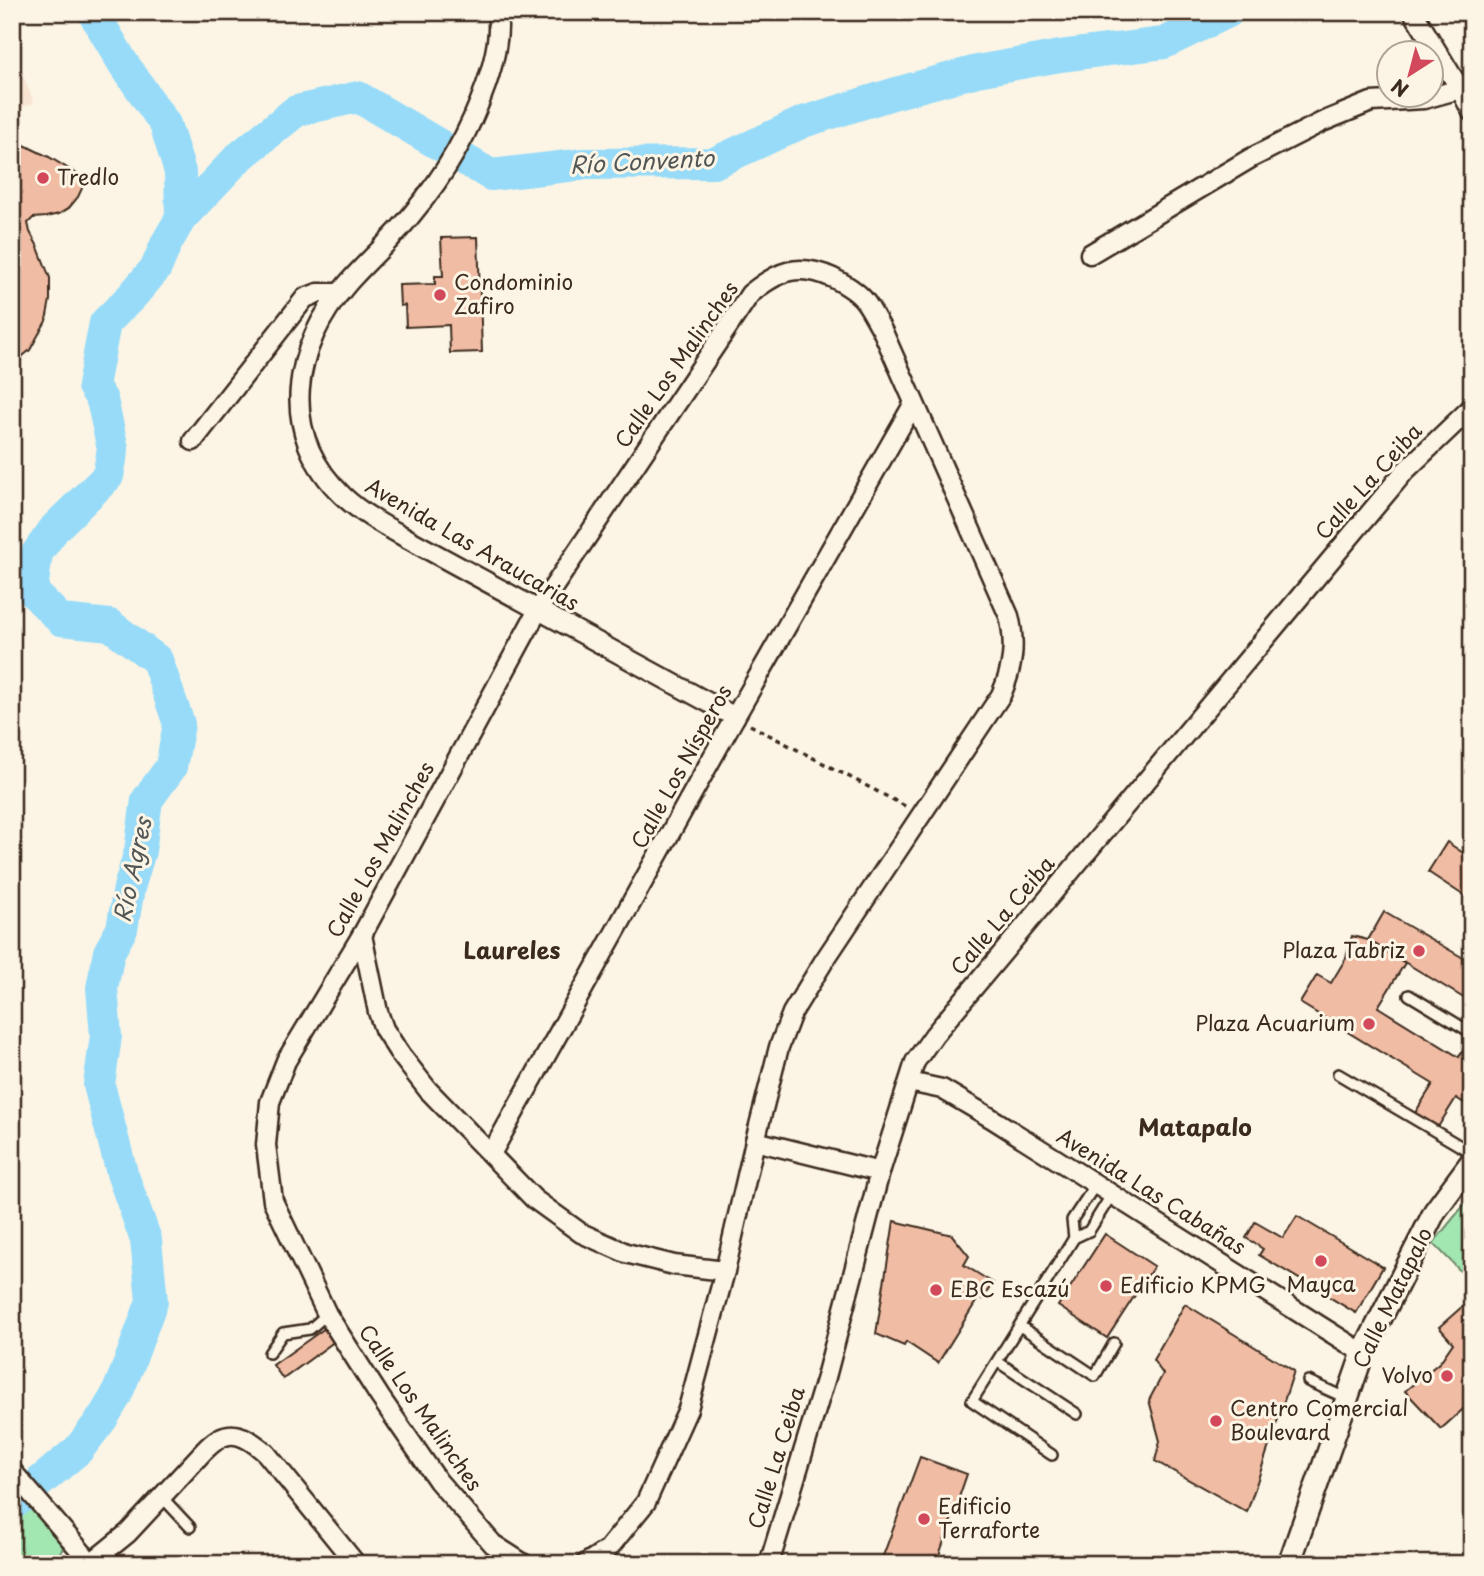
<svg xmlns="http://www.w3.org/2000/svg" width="1484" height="1576" font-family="'Playpen Sans',sans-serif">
<rect width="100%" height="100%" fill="#fcf5e5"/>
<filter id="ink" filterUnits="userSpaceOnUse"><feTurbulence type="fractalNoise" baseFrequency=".0143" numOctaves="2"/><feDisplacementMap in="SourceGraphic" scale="14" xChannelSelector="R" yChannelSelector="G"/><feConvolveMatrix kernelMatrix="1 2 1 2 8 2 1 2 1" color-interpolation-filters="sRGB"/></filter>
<g filter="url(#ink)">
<polygon fill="#f9e4d2" points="12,47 34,103 12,111"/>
<g fill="#a2e6b1" stroke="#6e8868" stroke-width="2">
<polygon points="1472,1195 1472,1283 1433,1243"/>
<polygon points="12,1479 65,1539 62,1550 51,1564 12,1564"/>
</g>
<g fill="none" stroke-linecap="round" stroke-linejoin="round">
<g stroke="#97dbf9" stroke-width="32">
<polyline points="181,218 238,158 296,111 358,97 491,175 585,164 714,163 803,122 896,93 977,71 1060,56 1164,43 1228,12"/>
<polyline points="12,1505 78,1450 102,1419 116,1396 129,1364 152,1301 146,1240 122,1173 99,1085 106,1036 102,988 109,952 122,929 129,888 140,851 147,800 171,767 179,724 157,660 110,625 61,620 32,591 37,553 55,528 108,476 113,449 102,400 93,386 105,323 132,296 156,268 167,242 181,218 180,172 165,124 123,63 93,12"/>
</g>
</g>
<g fill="#f1bca4" stroke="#3b2a1e" stroke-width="2">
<polygon points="18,142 49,157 80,176 84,184 78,197 69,208 59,214 46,217 33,218 28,223 30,232 37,245 50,278 50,300 46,321 30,350 18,360 12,378 12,143"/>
<polygon points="478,237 482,352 450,353 449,325 406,327 405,305 400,306 399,285 435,284 435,276 443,276 441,238"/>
<polygon points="1447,842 1472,859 1472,901 1428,872"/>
<polygon points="1384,912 1472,963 1472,1003 1368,940"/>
<polygon points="1352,936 1368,940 1405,963 1378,1007 1459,1057 1469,1040 1472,1041 1472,1108 1456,1098 1438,1127 1415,1113 1433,1084 1300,1003 1317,975 1331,983 1346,958"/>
<polygon points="1297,1216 1383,1267 1356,1313 1259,1255 1263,1249 1246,1238 1255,1222 1283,1238"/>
<polygon points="894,1221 952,1235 969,1256 964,1265 993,1283 982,1299 979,1297 938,1363 906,1342 904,1346 876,1334"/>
<polygon points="1105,1234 1154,1266 1107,1338 1058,1306"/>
<polygon points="1472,1298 1472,1401 1441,1429 1405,1391 1440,1362 1453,1343 1439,1327"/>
<polygon points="1185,1304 1294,1371 1247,1512 1155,1461 1160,1441 1149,1400 1163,1374 1153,1360"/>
<polygon points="325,1328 335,1341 283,1379 273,1365"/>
<polygon points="920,1457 967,1474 936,1564 880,1564"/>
</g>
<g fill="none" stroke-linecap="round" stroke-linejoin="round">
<defs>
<g id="service">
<polyline points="1409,995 1472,1033"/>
<polyline points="1338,1074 1472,1153"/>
<polyline points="1074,1238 1072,1220 1096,1184"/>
<polyline points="1020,1326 1095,1376 1114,1343"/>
<polyline points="269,1353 283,1333 310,1329 327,1314"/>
<polyline points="998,1362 1077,1414"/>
<polyline points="1308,1381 1348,1399"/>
<polyline points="1052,1455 972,1401 1074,1238 1089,1231 1112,1194"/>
<polyline points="161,1496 190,1527"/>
</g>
<g id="minor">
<path d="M497,12C501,36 494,62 486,85C470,131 444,176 413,213C394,238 369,259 348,283C292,347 277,433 343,496C362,514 387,527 410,540L735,717"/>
<polyline points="1413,12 1460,89 1472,112"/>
<polyline points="1090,254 1251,158 1322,122 1371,102 1424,99 1460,89 1472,81"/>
<polyline points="193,441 305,298 318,293 340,293"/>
<polyline points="362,935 378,1012 384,1029 400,1054 428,1090 534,1199 581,1233 626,1253 674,1265 725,1271"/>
<polyline points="909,1082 942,1089 991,1118 1363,1353"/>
<polyline points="755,1141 880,1172"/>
<polyline points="491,1154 735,717 914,403"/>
<path d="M12,1471L91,1563L128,1533L204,1451C210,1445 219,1436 229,1435C242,1433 257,1445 266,1453L356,1564"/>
<path d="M524,1564L493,1544L438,1481L380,1397L327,1314L273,1201L266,1145L270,1102L286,1061L362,935L538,610L750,294C778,271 798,262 833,278C845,284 860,293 867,304C873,313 878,323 883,332L1009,616C1016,644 1013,668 1001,695L824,961L792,1013L779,1047L755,1141L725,1271L688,1409L646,1502L608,1549L585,1564"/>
<polyline points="769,1564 826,1377 880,1172 915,1062 934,1035 1405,471 1472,407"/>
</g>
<polyline id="tertiary" points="1289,1564 1363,1353 1435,1211 1472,1161"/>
</defs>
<use href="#service" stroke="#3b2a1e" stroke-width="14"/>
<use href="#minor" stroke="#3b2a1e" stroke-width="23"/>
<use href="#tertiary" stroke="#3b2a1e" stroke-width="26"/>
<polyline stroke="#3b2a1e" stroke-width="3.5" stroke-dasharray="5 5" stroke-linecap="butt" points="750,725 907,807"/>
<use href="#service" stroke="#fcf5e5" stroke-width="9"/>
<use href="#minor" stroke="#fcf5e5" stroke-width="18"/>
<use href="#tertiary" stroke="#fcf5e5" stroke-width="21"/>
</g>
</g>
<g fill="#d1495b" stroke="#fcf5e5" stroke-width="2.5">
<circle cx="43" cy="178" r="7"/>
<circle cx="440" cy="295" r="7"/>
<circle cx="1419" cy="951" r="7"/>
<circle cx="1369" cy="1024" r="7"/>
<circle cx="1321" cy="1261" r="7"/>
<circle cx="1106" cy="1286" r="7"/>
<circle cx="936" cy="1290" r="7"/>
<circle cx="1447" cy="1376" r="7"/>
<circle cx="1216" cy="1421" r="7"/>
<circle cx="924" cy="1519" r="7"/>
</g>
<g text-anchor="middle" stroke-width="6" stroke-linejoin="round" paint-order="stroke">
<g font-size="21" fill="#3b2a1e" stroke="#fcf5e5" text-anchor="start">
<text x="57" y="185">Tredlo</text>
<text x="454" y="290">Condominio<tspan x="454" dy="24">Zafiro</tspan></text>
<text x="1405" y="958" text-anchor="end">Plaza Tabriz</text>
<text x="1355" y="1031" text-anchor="end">Plaza Acuarium</text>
<text x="1321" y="1292" text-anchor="middle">Mayca</text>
<text x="1120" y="1293">Edificio KPMG</text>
<text x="950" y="1297">EBC Escazú</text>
<text x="1433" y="1383" text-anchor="end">Volvo</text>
<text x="1230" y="1416">Centro Comercial<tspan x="1230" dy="24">Boulevard</tspan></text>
<text x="938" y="1514">Edificio<tspan x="938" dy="24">Terraforte</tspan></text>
</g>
<g font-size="21" fill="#3b2a1e" stroke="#fcf5e5">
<text transform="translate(677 365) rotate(-55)" y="7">Calle Los Malinches</text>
<text transform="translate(1369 482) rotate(-48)" y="7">Calle La Ceiba</text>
<text transform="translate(472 545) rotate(30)" y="7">Avenida Las Araucarias</text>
<text transform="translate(682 767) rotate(-61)" y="7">Calle Los Nísperos</text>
<text transform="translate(381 850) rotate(-61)" y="7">Calle Los Malinches</text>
<text transform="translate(1003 916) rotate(-50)" y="7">Calle La Ceiba</text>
<text transform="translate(1151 1192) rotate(32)" y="7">Avenida Las Cabañas</text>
<text transform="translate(1393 1298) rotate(-64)" y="7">Calle Matapalo</text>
<text transform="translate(420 1408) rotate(55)" y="7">Calle Los Malinches</text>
<text transform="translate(777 1458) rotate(-73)" y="7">Calle La Ceiba</text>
</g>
<g font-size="23" font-style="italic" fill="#525655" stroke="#fcf5e5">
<text transform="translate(642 162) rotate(-3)" y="8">Río Convento</text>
<text transform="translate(133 870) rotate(-78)" y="8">Río Agres</text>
</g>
<g font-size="23" font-weight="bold" fill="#3b2a1e" stroke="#fcf5e5">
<text x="512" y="959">Laureles</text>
<text x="1195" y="1136">Matapalo</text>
</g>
</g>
<rect width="1484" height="1576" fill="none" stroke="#fcf5e5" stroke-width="42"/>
<rect x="21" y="21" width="1442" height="1534" fill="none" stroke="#3b2a1e" stroke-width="2.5" filter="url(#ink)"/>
<g transform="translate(1410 74) rotate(216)"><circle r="33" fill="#fcf5e5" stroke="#afa495" stroke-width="2"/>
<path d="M0-5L12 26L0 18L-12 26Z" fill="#d1495b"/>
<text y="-10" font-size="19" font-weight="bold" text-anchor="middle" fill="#3b2a1e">N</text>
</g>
</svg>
